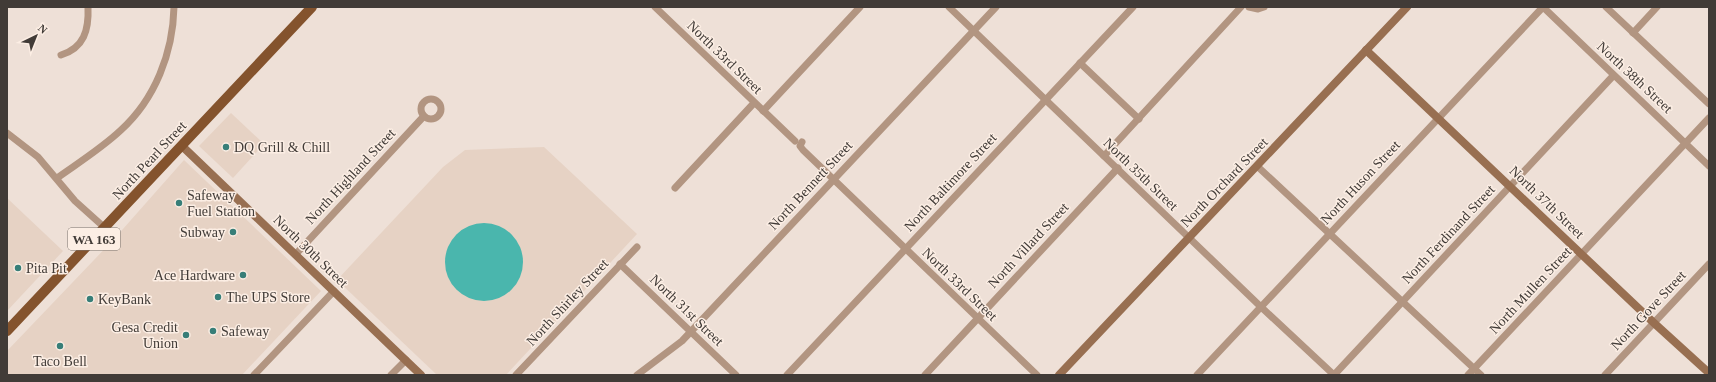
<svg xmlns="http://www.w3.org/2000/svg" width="1716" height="382" font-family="'Times New Roman',serif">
<rect width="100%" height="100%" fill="#eee0d7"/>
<g fill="#e6d2c4">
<polygon points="231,113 264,144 233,178 199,146"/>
<polygon points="544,147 637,234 506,375 437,375 337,280 443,167 465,150"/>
<polygon points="184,160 321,291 242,375 7,375 7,351 115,238"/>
<polygon points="7,198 63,251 7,311"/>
</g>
<circle fill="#4ab6ad" cx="484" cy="262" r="39"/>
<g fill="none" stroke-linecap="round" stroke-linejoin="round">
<g stroke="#b29581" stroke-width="7">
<polyline points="655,7 795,141"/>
<polyline points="949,7 1260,306 1334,375 1613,76"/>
<polyline points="1249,7 1258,9 1264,7"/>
<polyline points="1543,7 1709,166"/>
<polyline points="1606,7 1709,104"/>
<polyline points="1633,33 1657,7"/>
<path d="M61,55C84,48 89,30 88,7"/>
<polyline points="1080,63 1139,119"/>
<circle cx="431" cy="109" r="10"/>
<polyline points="763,111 860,7"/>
<polyline points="7,133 38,157 75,201 105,228"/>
<polyline points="802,142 800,146 803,150 1037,375"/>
<polyline points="1104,156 1241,7"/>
<polyline points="1257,166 1481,375"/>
<path d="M57,178C78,163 102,148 121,130C155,99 173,53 174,7"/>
<polyline points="675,188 754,103"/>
<polyline points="296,254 424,116"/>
<polyline points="620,264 736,375"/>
<polyline points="254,375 334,291"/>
<polyline points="391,375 406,360"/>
<polyline points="516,375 637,247"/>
<polyline points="637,375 682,341 996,7"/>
<polyline points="787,375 1133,7"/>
<polyline points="925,375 1118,168"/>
<polyline points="1197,375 1543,7"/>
<polyline points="1468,375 1709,118"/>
<polyline points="1605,375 1709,264"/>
</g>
<g stroke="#986f51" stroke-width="8">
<polyline points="1366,50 1654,323 1709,373"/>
<polyline points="182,146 421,375"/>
<polyline points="1059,375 1407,7"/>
</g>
<polyline stroke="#84532d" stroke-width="10" points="7,331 312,7"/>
</g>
<g fill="#377e78" stroke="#fceee4" stroke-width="1.5">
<circle cx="226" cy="147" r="4"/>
<circle cx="179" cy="203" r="4"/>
<circle cx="233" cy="232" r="4"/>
<circle cx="18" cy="268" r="4"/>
<circle cx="243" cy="275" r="4"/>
<circle cx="218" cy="297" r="4"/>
<circle cx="90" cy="299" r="4"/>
<circle cx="213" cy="331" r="4"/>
<circle cx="186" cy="335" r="4"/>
<circle cx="60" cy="346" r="4"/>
</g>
<g text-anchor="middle" stroke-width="3" stroke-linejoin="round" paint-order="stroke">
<rect fill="#fceee4" stroke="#79716b" stroke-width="1" x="68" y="228" width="52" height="22" rx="3"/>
<g font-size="13" font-weight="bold" fill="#413b37">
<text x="94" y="244">WA 163</text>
</g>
<g font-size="14" fill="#413b37" stroke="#fceee4">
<text transform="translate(725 57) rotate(44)" y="5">North 33rd Street</text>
<text transform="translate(1635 77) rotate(43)" y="5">North 38th Street</text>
<text transform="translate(149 160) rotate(-47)" y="5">North Pearl Street</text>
<text transform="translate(1141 174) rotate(44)" y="5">North 35th Street</text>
<text transform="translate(350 176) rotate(-47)" y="5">North Highland Street</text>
<text transform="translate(950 182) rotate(-47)" y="5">North Baltimore Street</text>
<text transform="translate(1224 182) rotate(-46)" y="5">North Orchard Street</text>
<text transform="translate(1360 182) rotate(-47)" y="5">North Huson Street</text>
<text transform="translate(810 185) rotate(-47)" y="5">North Bennett Street</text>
<text transform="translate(1547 202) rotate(44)" y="5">North 37th Street</text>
<text transform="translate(1448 234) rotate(-47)" y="5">North Ferdinand Street</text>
<text transform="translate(1028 245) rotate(-47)" y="5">North Villard Street</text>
<text transform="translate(311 251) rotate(44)" y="5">North 30th Street</text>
<text transform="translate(960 284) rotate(44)" y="5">North 33rd Street</text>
<text transform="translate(1530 290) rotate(-47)" y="5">North Mullen Street</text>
<text transform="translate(567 302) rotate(-47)" y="5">North Shirley Street</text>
<text transform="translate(687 310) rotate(44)" y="5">North 31st Street</text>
<text transform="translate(1648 310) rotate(-47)" y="5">North Gove Street</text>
</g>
<g font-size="14" fill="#413b37" stroke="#fceee4" text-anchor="start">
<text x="234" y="152">DQ Grill &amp; Chill</text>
<text x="187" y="200">Safeway<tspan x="187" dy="16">Fuel Station</tspan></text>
<text x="225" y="237" text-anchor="end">Subway</text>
<text x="26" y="273">Pita Pit</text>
<text x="235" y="280" text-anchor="end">Ace Hardware</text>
<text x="226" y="302">The UPS Store</text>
<text x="98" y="304">KeyBank</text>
<text x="178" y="332" text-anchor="end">Gesa Credit<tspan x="178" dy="16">Union</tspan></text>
<text x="221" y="336">Safeway</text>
<text x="60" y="366" text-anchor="middle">Taco Bell</text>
</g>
</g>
<rect width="1716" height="382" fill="none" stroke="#413b37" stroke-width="16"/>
<g transform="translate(36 36) rotate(43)" stroke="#fceee4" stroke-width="3" paint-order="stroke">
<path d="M0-3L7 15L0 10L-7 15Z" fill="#413b37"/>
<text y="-6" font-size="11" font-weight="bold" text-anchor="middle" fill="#413b37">N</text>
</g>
</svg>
